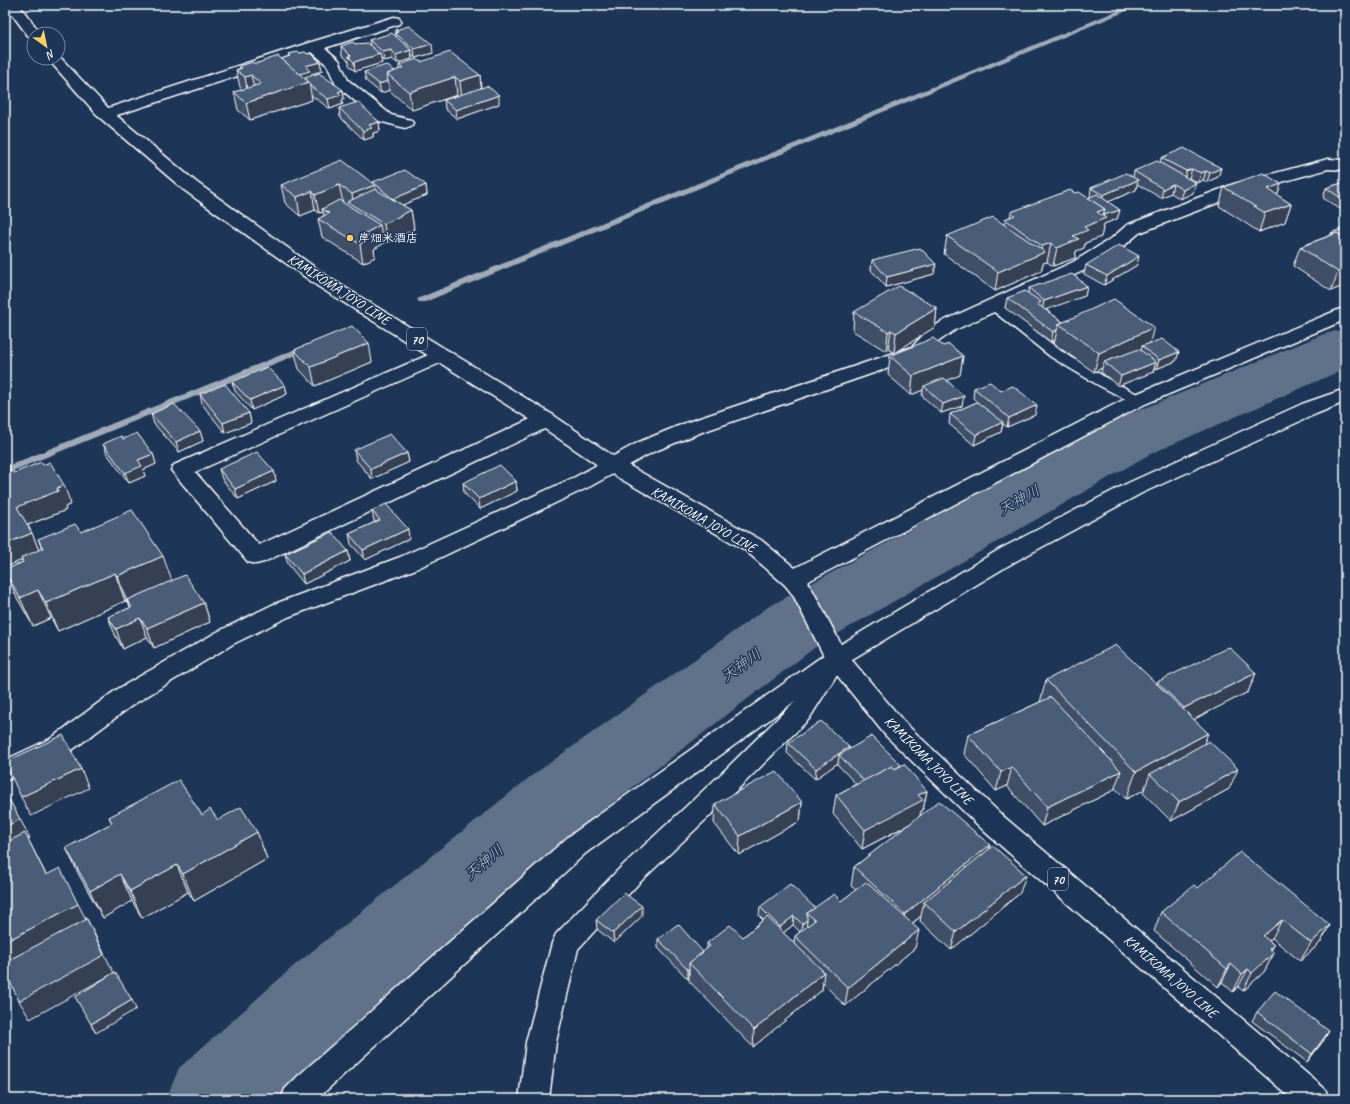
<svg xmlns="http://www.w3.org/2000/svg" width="1350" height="1104" font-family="Caveat,'Klee One',sans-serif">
<rect width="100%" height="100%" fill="#1d3557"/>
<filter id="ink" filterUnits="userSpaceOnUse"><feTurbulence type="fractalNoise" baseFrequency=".025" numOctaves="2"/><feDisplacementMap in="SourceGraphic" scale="8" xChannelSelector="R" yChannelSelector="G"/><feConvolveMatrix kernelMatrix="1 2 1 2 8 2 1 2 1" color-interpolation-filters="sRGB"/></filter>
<g filter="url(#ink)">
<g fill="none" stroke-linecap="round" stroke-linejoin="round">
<g fill="#a0aab8" fill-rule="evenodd">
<polygon points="1131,5 1141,5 425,302 419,302 417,300 419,298"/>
<polygon points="308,344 313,347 311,349 5,474 5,467"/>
</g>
<polygon fill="#617289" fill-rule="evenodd" points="1345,329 1345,369 1150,454 818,645 586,823 357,1021 277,1099 166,1099 179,1068 295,965 530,777 768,607 1106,424 1324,334"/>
<defs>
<polygon id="service" points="995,299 999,300 1003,306 1061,351 1108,379 1143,397 1145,400 1143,403 1138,404 1133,403 1098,385 1051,357 993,311 989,303 991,300"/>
<g id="minor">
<polygon points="394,17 399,18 401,21 399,24 325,48 339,60 348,80 391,115 411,120 413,123 411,126 405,128 379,121 336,85 327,65 312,52 111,117 105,119 99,117 97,114 99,111 308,43"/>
<polygon points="1328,159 1345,160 1345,170 1328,169 1246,192 1139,233 1124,246 1085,270 955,330 939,341 926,355 702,432 653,452 589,487 416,569 288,617 233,644 134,704 68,753 5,781 5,760 50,739 116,690 217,632 272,605 400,557 575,477 639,442 688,422 912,347 925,333 941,322 1073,262 1112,238 1127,225 1234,184"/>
<polygon points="1345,307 1345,320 1145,404 801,585 793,587 785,585 782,579 785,573 1131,396"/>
<polygon points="442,349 449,351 452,355 449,359 195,472 259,545 539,415 546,414 553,415 556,420 553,425 264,562 256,564 248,562 171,470 174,465"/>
<polygon points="836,649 844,652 848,658 844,664 839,668 840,670 836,676 809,719 739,788 638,884 578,949 556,1042 549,1099 519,1099 526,1042 552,943 556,934 620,868 721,774 795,701 586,853 317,1099 281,1099 285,1089 298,1076 568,837 828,652"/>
</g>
<polygon id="tertiary" points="1345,389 1345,402 1316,414 1142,493 1016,561 844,664 836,667 828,664 824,658 828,652 1000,549 1128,483 1302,404"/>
<g id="primary">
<polygon points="5,5 19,5 41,34 34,34 34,38 29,37"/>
<polygon points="58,55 111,111 196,182 331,279 553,415 619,460 761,540 801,573 813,591 845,652 904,722 1003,816 1325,1089 1329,1099 1292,1099 985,832 886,736 828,664 793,595 785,585 745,550 605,470 539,425 319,287 184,190 99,117 47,58 58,58"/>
</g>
</defs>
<use href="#service" stroke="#fff" stroke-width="3"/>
<use href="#minor" stroke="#fff" stroke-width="3"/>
<use href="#tertiary" stroke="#fff" stroke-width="3"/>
<use href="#primary" stroke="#fff" stroke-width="3"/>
<use href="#service" fill="#1d3557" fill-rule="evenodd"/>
<use href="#minor" fill="#1d3557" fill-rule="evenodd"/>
<use href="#tertiary" fill="#1d3557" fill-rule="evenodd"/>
<use href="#primary" fill="#1d3557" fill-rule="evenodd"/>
</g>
<g fill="#405068" stroke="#fff" fill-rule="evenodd">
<polygon points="395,30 433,53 415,58 411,55 412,59 397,63 392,59 384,61 381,58 382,63 355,71 349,65 349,61 342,55 341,46 355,44 370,45 369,40 396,37"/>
<polygon points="300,53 308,54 320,62 322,71 311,74 311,76 343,90 344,99 342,100 343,104 330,109 311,95 312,100 250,120 238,110 234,92 242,90 240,87 236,70 240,68 240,66 281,59 289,56 288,54"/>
<polygon points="421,62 480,75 481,88 499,104 457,119 445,109 444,100 458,96 457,95 412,110 390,91 390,90 381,93 366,81 364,72 395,71 399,70 399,65"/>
<polygon points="339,108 379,122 380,131 373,133 373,137 364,140 340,117"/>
<polygon points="1161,158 1221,168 1218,177 1207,182 1203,180 1198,183 1189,178 1188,179 1193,193 1180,199 1171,193 1161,198 1137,184 1136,190 1108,202 1120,210 1117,219 1104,224 1101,237 1085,243 1084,248 1076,251 1075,258 1053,266 1047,262 1043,263 1041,271 995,291 944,254 947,236 1004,224 1005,219 1010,217 1011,212 1075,193 1088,198 1090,197 1091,188 1133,177 1134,171 1160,163"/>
<polygon points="1345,182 1345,208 1340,209 1323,198 1326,188"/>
<polygon points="373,183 426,185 427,195 402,205 411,210 414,229 387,243 383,240 383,244 374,249 375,257 363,263 322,237 318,219 324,216 323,212 319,213 315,210 300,216 285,203 281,185"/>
<polygon points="1224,187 1277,195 1291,204 1285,222 1259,232 1219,206"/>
<polygon points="1345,225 1345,285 1331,291 1293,266 1300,247 1331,235 1331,233 1344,228"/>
<polygon points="872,260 934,274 886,287 871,270"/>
<polygon points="1086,265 1137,265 1104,285 1084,274"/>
<polygon points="1087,286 1085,296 1045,309 1063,322 1150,343 1179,352 1176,361 1156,369 1154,368 1153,372 1118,386 1101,372 1102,368 1094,372 1054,344 1055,340 1051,342 1005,308 1007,298 1028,293 1029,288"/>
<polygon points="937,308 935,327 894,353 888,349 886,351 853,331 854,312"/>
<polygon points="943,346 963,356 960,375 947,380 962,406 941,413 922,396 923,390 911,395 888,375 890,356"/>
<polygon points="294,350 372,362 315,386 299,369"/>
<polygon points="232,382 285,385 287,394 252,410 235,391"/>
<polygon points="974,388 1001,391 1035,415 1007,427 1003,424 1001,432 974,445 949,424 950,414 977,402 973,398"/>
<polygon points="200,394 249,413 251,423 225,433 202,404"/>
<polygon points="151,414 200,431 203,441 179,452 154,424"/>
<polygon points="123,439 153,454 156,464 143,470 145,476 129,483 107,454 103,444"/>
<polygon points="354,450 407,453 409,462 372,479 356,460"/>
<polygon points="219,469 274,471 276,481 238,499 222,479"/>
<polygon points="5,473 14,473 71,504 65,507 66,510 28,525 39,550 42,549 38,539 81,532 172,581 204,603 210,622 154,648 147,637 123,649 116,637 108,617 130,608 129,604 128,604 125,601 58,631 51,618 33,626 17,598 5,571 23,562 22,560 5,567"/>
<polygon points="516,481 517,491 480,509 464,493 463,483"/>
<polygon points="372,511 409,539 365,560 351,544 349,534 375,522 374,521"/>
<polygon points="348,551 350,561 304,584 288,564 285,554"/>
<polygon points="1256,673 1248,692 1194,719 1204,744 1229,789 1171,821 1143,793 1144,790 1126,799 1115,788 1114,790 1042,826 1007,786 996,791 964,754 968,735 1040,702 1046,680 1157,684 1157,682"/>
<path d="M788,743L849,747V749L927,791L923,810L921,811L920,816L988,850L1020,893L951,950L920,921L921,916L912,924L915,948L845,1006L823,983L822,990L753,1047L689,981V978L688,979L658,948V939L703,952L707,949V943L743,937L763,920L759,916L760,907L815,908L841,901L856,890L851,886L854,867L909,825L862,849L833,814L836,795L856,784L838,765V763L815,779L787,753ZM793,925L800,932L795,936L794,943L783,933Z"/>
<polygon points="802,802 800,821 739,855 714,823 715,804"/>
<polygon points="202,815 257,832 267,859 194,901 188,892 142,918 132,901 103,918 79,875 66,848 112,823 109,817"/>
<polygon points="1198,888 1330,925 1320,943 1300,961 1272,938 1269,940 1274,945 1271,951 1274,953 1264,972 1243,991 1238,987 1233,992 1222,982 1218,987 1154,931 1161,912"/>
<polygon points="642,916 614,943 597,929 596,920"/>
<polygon points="1257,1012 1324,1040 1307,1062 1252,1021"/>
</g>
<g fill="#344155" stroke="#fff">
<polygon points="432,44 433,53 415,58 414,49"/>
<polygon points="391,50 392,59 384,61 383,52"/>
<polygon points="411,50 412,59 397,63 396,55"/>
<polygon points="380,54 382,63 355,71 354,62"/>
<polygon points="320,62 322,71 311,74 312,80 304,82 297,75 305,66"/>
<polygon points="251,75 255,93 248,95 245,77"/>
<polygon points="480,75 481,92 462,99 460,81"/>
<polygon points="455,77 457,95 412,110 409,92"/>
<polygon points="388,81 390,90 381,93 379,84"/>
<polygon points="309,82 312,100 250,120 246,103"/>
<polygon points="343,90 344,99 342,100 343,104 330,109 328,99 338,92"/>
<polygon points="499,95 499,104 457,119 456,110"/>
<polygon points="379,122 380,131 373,133 373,137 364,140 363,131 369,125"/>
<polygon points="1221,168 1218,177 1207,182 1210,173"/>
<polygon points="1192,169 1189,178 1184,181 1186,171"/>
<polygon points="1206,171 1203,180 1198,183 1201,173"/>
<polygon points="1138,180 1136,190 1101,205 1103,195"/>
<polygon points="1196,183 1193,193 1180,199 1183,190"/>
<polygon points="1173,184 1171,193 1161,198 1163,189"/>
<polygon points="1281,184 1275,203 1268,189"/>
<polygon points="339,185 343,203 322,209 323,212 319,213 315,195"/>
<polygon points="375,185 378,203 354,206 352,194"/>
<polygon points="426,185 427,195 395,208 393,199"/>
<polygon points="312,191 315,210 300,216 297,197"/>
<polygon points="1345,199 1345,208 1340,209 1344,200"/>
<polygon points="1291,204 1285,222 1259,232 1265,213"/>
<polygon points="1105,209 1102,220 1103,219 1104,215 1120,210 1117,219 1104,224 1101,237 1085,243 1084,248 1076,251 1075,258 1053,266 1057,248 1084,227 1097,212"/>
<polygon points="411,210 414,229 387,243 384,224"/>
<polygon points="380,225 383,244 374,249 375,257 363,263 360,244 364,234"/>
<polygon points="1051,243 1047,262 1043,263 1041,271 995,291 998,272 1040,254 1042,246"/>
<polygon points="1139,256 1137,265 1104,285 1107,276"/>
<polygon points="936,264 934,274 886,287 887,277"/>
<polygon points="1345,270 1345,285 1331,291 1338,272"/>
<polygon points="1087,286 1085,296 1042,311 1044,301"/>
<polygon points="937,308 935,327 894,353 896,333"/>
<polygon points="1154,327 1149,346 1142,346 1141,350 1108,366 1104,362 1102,368 1094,372 1099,353"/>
<polygon points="891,330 888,349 886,351 888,332"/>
<polygon points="1057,330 1055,340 1051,342 1053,332"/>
<polygon points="369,343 372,362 315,386 311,367"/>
<polygon points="1179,352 1176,361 1156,369 1159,360"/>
<polygon points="963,356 960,375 927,389 924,386 923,390 911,395 913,376"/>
<polygon points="1156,362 1153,372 1118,386 1121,376"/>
<polygon points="285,385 287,394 252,410 250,400"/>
<polygon points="964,396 962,406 941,413 943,404"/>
<polygon points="1037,405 1035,415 1007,427 1009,418"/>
<polygon points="249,413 251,423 225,433 223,423"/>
<polygon points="1003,422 1001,432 974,445 976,435"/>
<polygon points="200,431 203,441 179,452 176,442"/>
<polygon points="407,453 409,462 372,479 371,469"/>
<polygon points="153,454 156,464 143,470 145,476 129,483 125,473 138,460"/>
<polygon points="274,471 276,481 238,499 235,489"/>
<polygon points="516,481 517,491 480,509 479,499"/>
<polygon points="64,485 71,504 65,507 66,510 25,526 17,507 57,488"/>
<polygon points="408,529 409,539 365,560 363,550"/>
<polygon points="32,533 40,553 5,567 5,544"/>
<polygon points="348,551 350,561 304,584 302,574"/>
<polygon points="163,556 173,584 127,600 129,604 128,604 117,576"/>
<polygon points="115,573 125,601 58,631 46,603"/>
<polygon points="38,590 51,618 33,626 20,598"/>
<polygon points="204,603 210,622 154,648 147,628"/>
<polygon points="140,618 147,637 123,649 116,629"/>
<polygon points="1256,673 1248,692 1177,728 1184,708"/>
<polygon points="1208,733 1197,761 1150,774 1144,790 1126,799 1136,772"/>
<polygon points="849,747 848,757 839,755 838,763 815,779 816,769"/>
<polygon points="1012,767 1007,786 996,791 1001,772"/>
<polygon points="81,769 89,788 31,816 21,797"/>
<polygon points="1238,769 1229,789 1171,821 1179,802"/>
<polygon points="1121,771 1114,790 1042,826 1047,807"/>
<polygon points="927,791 923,810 921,811 919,819 862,849 865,830 918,795"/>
<polygon points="802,802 800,821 739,855 740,836"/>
<polygon points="20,819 30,838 28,839 60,902 5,851 5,827"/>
<polygon points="257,832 267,859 194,901 183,874"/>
<polygon points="990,845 985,864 924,902 921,916 901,932 905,914"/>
<polygon points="177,865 188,892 142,918 130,891"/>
<polygon points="120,874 132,901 103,918 90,891"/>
<polygon points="1026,875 1020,893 951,950 956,932"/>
<polygon points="78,904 92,931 7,976 5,972 5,942"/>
<polygon points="642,906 642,916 614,943 613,933"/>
<polygon points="794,916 793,925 779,936 780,927"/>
<polygon points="87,919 114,973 30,1019 19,1001"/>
<polygon points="807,920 806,930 801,933 802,924"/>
<polygon points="1282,920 1272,938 1254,954 1263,936"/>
<polygon points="1330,925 1320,943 1300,961 1311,943"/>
<polygon points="919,930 915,948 845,1006 848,988"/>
<polygon points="1274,945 1266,961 1274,953 1264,972 1243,991 1252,973 1269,949"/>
<polygon points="1231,964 1222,982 1218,987 1227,969"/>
<polygon points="689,969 689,978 688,979 688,970"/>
<polygon points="1248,969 1238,987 1233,992 1242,974"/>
<polygon points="824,972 822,990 753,1047 754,1030"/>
<polygon points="132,1000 136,1009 96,1033 91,1024"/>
<polygon points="1329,1031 1324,1040 1307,1062 1312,1054"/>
</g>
<g fill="#4a5d79" stroke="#fff">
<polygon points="409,26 432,44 414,49 395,33 398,32 395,30"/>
<polygon points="392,33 411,50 396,55 391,50 383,52 369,40"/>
<polygon points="353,42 355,44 367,43 380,54 354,62 348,56 351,56 341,46"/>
<polygon points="298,52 300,53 305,52 308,54 311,53 320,62 305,66 310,71 299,74 281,59 290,56 288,54"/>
<polygon points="450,52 480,75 460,81 455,77 409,92 387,74 403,68 399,65 417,59 421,62"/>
<polygon points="278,56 309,82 246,103 234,92 261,84 251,75 245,77 236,70 242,68 240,66 253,62 255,64"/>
<polygon points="386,65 395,71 387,74 388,81 379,84 364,72"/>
<polygon points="319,73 343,90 338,92 341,95 328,99 310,86 309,82 305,78"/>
<polygon points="487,86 499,95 456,110 444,100"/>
<polygon points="358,102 379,122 369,125 372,128 363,131 339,108"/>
<polygon points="1184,148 1221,168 1210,173 1206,171 1201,173 1192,169 1186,171 1161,158"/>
<polygon points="342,160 375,185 352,194 339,185 315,195 312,191 297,197 281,185"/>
<polygon points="1157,161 1196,183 1183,190 1173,184 1163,189 1134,171"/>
<polygon points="405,170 426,185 393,199 373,182"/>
<polygon points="1126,173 1138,180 1103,195 1091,188"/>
<polygon points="1263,173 1281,184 1268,189 1291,204 1265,213 1224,187"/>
<polygon points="1345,182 1345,199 1344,200 1326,188"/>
<polygon points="375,189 411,210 384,224 347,202"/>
<polygon points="1070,190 1075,193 1079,192 1105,209 1097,212 1106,218 1084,227 1088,230 1073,236 1079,239 1057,248 1051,243 1042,246 1005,219 1015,215 1011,212"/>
<polygon points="1097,194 1120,210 1104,215 1103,215 1105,209 1088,198"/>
<polygon points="339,200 380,225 364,234 372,238 360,244 318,219 329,213 322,209"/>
<polygon points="993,217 1045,252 998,272 947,236"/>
<polygon points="1345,228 1345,238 1337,233 1333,234 1331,233"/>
<polygon points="1337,233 1345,238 1345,270 1338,272 1300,247"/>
<polygon points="1119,245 1139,256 1107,276 1086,265"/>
<polygon points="920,248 936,264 887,277 872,260"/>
<polygon points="1072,274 1087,286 1044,301 1029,288"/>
<polygon points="899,286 937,308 896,333 891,330 888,332 854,312"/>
<polygon points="1025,291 1041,302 1037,304 1063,322 1059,324 1057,330 1053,332 1007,298"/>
<polygon points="1114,299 1154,327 1099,353 1059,324"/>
<polygon points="352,326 369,343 311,367 294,350"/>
<polygon points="933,338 943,346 949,344 963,356 913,376 890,356"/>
<polygon points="1162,339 1179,352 1159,360 1142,346"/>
<polygon points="1139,349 1156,362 1121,376 1104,362"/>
<polygon points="267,367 285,385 250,400 232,382"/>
<polygon points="944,378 964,396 943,404 924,386"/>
<polygon points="990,382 1001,391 1013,386 1037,405 1009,418 974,388"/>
<polygon points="225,384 249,413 223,423 200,394"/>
<polygon points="977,402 1003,422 976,435 950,414"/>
<polygon points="174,404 200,431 176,442 151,414"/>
<polygon points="137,433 153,454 138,460 142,466 125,473 103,444 121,436 123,439"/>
<polygon points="390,434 407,453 371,469 354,450"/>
<polygon points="257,452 274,471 235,489 219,469"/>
<polygon points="41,462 43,465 50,462 64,485 57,488 58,491 17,507 32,533 5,544 5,473 13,471 14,473"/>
<polygon points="500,465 516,481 479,499 463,483"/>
<polygon points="386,504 408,529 363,550 349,534 380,520 372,511"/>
<polygon points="132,510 163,556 117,576 115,573 46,603 38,590 20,598 5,571 5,570 23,562 21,558 43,548 38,539 75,524 81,532"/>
<polygon points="332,532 348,551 302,574 285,554"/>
<polygon points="185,575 204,603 147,628 140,618 116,629 108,617 132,607 127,600"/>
<polygon points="1116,645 1208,733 1136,772 1046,680"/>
<polygon points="1229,647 1256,673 1184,708 1157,682"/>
<polygon points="1051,697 1121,771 1047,807 1012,767 1001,772 968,735"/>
<polygon points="821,721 849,747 816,769 788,743"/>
<polygon points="63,735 81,769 21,797 5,763 5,762"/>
<polygon points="872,736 901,765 895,769 892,766 864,781 839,755"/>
<polygon points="1209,741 1238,769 1179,802 1150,774"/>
<polygon points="904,764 927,791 918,795 923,800 865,830 836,795 892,766 895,769"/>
<polygon points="776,771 802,802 740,836 715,804"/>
<polygon points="179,780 202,815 210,809 218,820 241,807 257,832 183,874 177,865 130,891 120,874 90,891 66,848 112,823 109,817"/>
<polygon points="5,792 20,819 5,827"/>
<polygon points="939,801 990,845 905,914 854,867"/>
<polygon points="25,833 46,875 60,868 78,904 5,942 5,843"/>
<polygon points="993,846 1026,875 956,932 924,902"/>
<polygon points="1240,852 1330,925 1311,943 1282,920 1263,936 1274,945 1269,949 1274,953 1252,973 1248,969 1242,974 1231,964 1227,969 1161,912 1194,885 1198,888"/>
<polygon points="866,882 919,930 848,988 795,936 815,920 807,913 834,894 841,901"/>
<polygon points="790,884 815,908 807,913 807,920 802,924 794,916 780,927 760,907"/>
<polygon points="624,893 642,906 613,933 596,920"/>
<polygon points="767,917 824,972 754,1030 689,963 710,946 707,943 730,925 743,937"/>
<polygon points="87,919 104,955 19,1001 5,971 5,962"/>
<polygon points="678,924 703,952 689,963 689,969 688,970 658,939"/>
<polygon points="115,972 132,1000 91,1024 75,997"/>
<polygon points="1275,991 1329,1031 1312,1054 1257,1012"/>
</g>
</g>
<circle fill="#ffd166" stroke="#1d3557" stroke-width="1.5" cx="350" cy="238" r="4"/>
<g text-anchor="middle" stroke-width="3" stroke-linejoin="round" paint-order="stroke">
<g font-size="12" font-weight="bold" fill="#fff" stroke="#1d3557" text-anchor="start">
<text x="358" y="242">岸畑米酒店</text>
</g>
<g fill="#1d3557" stroke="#bbc2cd" stroke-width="1">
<rect x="407" y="328" width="20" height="22" rx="3"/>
<rect x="1048" y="868" width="20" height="22" rx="3"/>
</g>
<g font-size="13" font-weight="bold" fill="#fff">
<text x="417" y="344">70</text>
<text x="1058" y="884">70</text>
</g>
<g font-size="14" fill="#fff" stroke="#1d3557">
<text transform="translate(339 289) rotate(33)" y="5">KAMIKOMA JOYO LINE</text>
<text transform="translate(704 519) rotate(30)" y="5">KAMIKOMA JOYO LINE</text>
<text transform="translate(929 760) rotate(45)" y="5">KAMIKOMA JOYO LINE</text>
<text transform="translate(1171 976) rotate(41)" y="5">KAMIKOMA JOYO LINE</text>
</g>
<g font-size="15" font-style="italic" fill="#b8c0ca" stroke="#1d3557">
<text transform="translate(1019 500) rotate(-29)" y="5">天神川</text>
<text transform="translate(741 665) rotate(-36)" y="5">天神川</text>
<text transform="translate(484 862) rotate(-40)" y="5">天神川</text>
</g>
</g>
<rect width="1350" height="1104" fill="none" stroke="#1d3557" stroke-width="20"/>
<rect x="10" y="10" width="1330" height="1084" fill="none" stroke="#fff" stroke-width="1.5" filter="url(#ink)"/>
<g transform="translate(46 46) rotate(147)"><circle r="19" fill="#1d3557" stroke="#77869a"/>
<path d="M0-3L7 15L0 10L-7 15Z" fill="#ffd166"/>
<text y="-6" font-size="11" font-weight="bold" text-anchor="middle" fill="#ffffff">N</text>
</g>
</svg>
